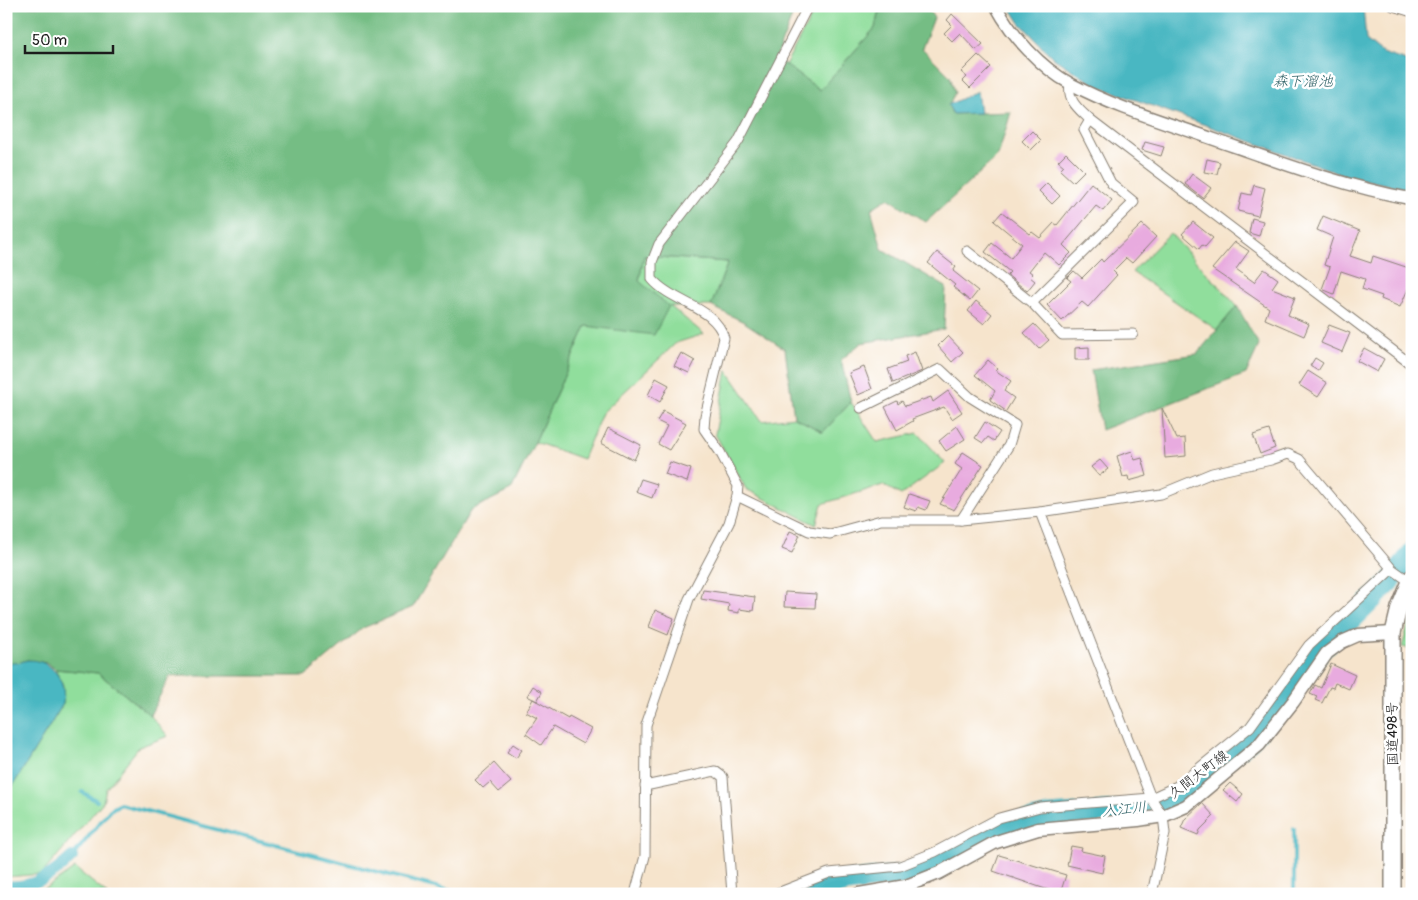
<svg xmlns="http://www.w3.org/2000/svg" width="1418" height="900" font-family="Pangolin,'Klee One',sans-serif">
<rect width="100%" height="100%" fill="#fff"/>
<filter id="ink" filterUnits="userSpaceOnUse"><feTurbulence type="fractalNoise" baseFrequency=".02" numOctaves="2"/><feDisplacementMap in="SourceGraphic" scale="10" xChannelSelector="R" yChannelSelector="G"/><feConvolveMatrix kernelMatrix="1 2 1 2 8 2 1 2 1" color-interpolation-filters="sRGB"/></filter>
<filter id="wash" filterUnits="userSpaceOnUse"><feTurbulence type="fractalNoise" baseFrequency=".0096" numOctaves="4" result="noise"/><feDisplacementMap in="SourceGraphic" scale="20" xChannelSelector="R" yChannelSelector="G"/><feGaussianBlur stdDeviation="1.12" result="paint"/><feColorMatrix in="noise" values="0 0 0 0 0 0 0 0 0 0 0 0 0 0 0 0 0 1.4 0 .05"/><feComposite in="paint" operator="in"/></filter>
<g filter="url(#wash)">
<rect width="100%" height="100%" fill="#f6e4cc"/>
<g fill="#90de9c" stroke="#567d5c">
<polygon points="817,6 880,6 875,28 820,90 785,65"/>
<polygon points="1170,233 1237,306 1217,330 1132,272"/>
<polygon points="644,256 728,262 711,306 670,306 704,334 676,343 602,413 583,459 535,442 586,326 639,281"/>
<polygon points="727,370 762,421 794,417 823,432 851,402 877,442 918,433 945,463 901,495 883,485 822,504 816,525 746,489 715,434"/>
<polygon points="1412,611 1412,649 1402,647"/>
<polygon points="55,669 98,673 150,715 168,736 139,747 106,789 103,802 42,874 6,877 6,797 63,704 63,686"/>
<polygon points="75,868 107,894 29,894 46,888"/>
</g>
<g fill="#74bd84" stroke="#486c50">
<polygon points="6,6 796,6 776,58 820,90 875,28 880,6 926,6 934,18 922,48 950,76 955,92 949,105 952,114 1011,112 998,156 926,222 888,198 871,209 882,249 946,287 944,329 861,343 841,360 851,402 823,432 794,417 785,349 744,322 711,306 728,262 644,256 639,281 669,306 654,335 586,326 535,442 511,490 471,510 413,607 363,628 305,676 170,676 150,715 98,673 55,669 47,663 27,660 18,663 6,662"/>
<polygon points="1237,306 1259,345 1246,374 1101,430 1091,370 1197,354"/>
</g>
<g fill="#48b7c2" stroke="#326a6f">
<polygon points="1009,6 1363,6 1366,40 1382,53 1412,63 1412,190 1347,176 1097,86 1053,58 1020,23"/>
<polygon points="977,91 980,113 953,114 948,105"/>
<path d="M27,660C52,659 67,680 63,704L6,797V662L18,663Z"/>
</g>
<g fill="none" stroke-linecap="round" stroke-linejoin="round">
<g stroke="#48b7c2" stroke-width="4">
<polyline points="82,792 97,801"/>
<polyline points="1294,829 1294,894"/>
<polyline points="72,857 110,810 120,804 462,894"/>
</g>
<path stroke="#48b7c2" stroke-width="12" d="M6,886C33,889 54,874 72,857"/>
<polyline stroke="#48b7c2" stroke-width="21" points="802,894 847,882 903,875 936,864 998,828 1049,816 1146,809 1184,795 1250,740 1287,698 1320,651 1390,582 1412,553"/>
</g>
<g id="blocks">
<g fill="#e8abdf">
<polygon points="952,14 983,44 976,50 960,33 952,41 944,33 952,25 947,20"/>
<polygon points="978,55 991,67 970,88 963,81 967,77 961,72"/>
<polygon points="1032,131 1041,140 1031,150 1022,141"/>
<polygon points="1145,142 1164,147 1161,156 1142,150"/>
<polygon points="1066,153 1084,171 1073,182 1060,170 1064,166 1058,161"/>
<polygon points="1207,159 1220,162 1217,174 1204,172"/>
<polygon points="1192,174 1211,188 1203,198 1185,184"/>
<polygon points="1047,183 1060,196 1052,204 1039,191"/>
<polygon points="1091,183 1112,200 1103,211 1096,206 1063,245 1071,253 1059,265 1044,252 1029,271 1033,274 1030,277 1035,281 1027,291 1007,275 1010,272 985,252 992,243 1011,258 1022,244 994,221 1002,212 1030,234 1032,232 1040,238 1054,223 1057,225"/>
<polygon points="1254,185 1265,188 1258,216 1238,211 1242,193 1251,195"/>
<polygon points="1323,216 1360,231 1350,256 1371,263 1373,256 1412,269 1412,280 1400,307 1381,299 1382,296 1362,289 1365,279 1341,271 1334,294 1322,289 1330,267 1324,265 1333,237 1317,230"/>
<polygon points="1252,218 1263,221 1259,236 1249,233"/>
<polygon points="1193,222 1213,238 1205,247 1202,245 1199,249 1182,234"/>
<polygon points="1142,224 1156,237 1132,263 1126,258 1113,271 1117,275 1088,307 1082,302 1062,321 1047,305 1071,281 1067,278 1074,271 1082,278 1101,259 1103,262"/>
<polygon points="1235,242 1249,251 1236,269 1254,282 1264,269 1278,279 1272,288 1295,297 1288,315 1309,324 1304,336 1265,319 1269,308 1212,269"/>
<polygon points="937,252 956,267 953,271 978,291 970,301 953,287 955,285 928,263"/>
<polygon points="976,301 992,314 984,324 968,311"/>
<polygon points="1034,324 1049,340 1039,349 1024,333"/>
<polygon points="1329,325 1350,333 1342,352 1321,343"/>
<polygon points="948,336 963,352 952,362 938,346"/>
<polygon points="1089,347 1089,360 1075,360 1075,348"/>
<polygon points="1364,348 1384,359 1377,372 1357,361"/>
<polygon points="915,352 922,371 893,383 888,369 907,362 905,356"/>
<polygon points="681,353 695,361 689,373 674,366"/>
<polygon points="1315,358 1323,363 1318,371 1310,366"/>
<polygon points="988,360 997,368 995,370 1011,381 1004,391 1014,398 1006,411 990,400 995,391 975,375"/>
<polygon points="864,367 872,389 858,395 849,373"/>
<polygon points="1308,371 1327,383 1318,397 1299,385"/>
<polygon points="656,378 669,385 660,402 648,395"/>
<polygon points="948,391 962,412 952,419 944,407 912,419 913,421 897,430 885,407 897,401 898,404 902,401 905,406 931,397 933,402"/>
<polygon points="1162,408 1177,439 1185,438 1186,456 1165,458"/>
<polygon points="663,411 686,423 669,450 658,444 667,426 657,421"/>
<polygon points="985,422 1000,432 994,441 988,437 983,443 975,438"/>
<polygon points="957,426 965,439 946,451 939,441"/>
<polygon points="608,428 641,445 634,460 601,443"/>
<polygon points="1269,430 1275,448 1260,454 1253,435"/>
<polygon points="1132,451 1135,460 1142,458 1147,476 1129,481 1128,476 1123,477 1117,456"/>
<polygon points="963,452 983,465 954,510 940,504 962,469 955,464"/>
<polygon points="1100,460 1108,469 1099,476 1091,467"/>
<polygon points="670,462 691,469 687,482 665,474"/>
<polygon points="641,479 657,484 652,498 636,492"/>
<polygon points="909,494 930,501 926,510 918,507 916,511 904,507"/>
<polygon points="790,531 800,535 792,553 782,549"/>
<polygon points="703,590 755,597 753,611 739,609 739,613 728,611 729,604 701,599"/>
<polygon points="785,592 816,594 815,608 784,607"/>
<polygon points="655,610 674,618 668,635 649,627"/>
<polygon points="1331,664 1355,675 1349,689 1335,683 1333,688 1330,687 1322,703 1315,700 1317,697 1310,694 1315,685 1321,688"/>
<polygon points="533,686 542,692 537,701 527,696"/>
<polygon points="533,699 568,719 569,717 591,729 583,744 553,727 541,745 526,734 537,718 526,712"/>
<polygon points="513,744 522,750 516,758 507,752"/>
<polygon points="494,763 511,782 499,792 490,782 483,788 475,780"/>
<polygon points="1230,783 1243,794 1237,802 1223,790"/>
<polygon points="1202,803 1214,816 1200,830 1198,835 1181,828 1185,819"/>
<polygon points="1071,846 1082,848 1081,851 1105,856 1102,873 1067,865"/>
<polygon points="999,855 1066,875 1060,894 993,871"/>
</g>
</g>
</g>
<g filter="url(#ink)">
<use href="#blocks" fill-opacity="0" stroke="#898074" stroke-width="1"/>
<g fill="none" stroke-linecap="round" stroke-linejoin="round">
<defs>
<g id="minor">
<polyline points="1393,6 1412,12"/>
<path d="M1070,84C1067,101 1079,109 1090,120L1412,365"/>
<polyline points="967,251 1032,303 1062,335 1133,334"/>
<polyline points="1032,303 1134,202 1111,183 1084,130 1090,120"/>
<polyline points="861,408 940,369 970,397 1015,425 1009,445 961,520"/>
<polyline points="737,496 809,531 830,534 881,520 961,520 1040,512 1161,494 1212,473 1271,460 1288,454 1299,459 1392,569 1409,581"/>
<polyline points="1040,512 1151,798 1163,816 1165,833 1152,894"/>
<polyline points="645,786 715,771 723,777 732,894"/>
<path d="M635,894L645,856L646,725L689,599L729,523L737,496L738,486L720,452L704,429L705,416L724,338C715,306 672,303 652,279V262L659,244L738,142L808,6"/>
<polyline points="775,894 829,873 900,866 935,852 999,818 1040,807 1151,798 1177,786 1250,727 1309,645 1392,569"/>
</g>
<path id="tertiary" d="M996,6C1012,36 1041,68 1071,84C1116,108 1165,122 1213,139C1279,162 1343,186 1412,199"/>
<polyline id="secondary" points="859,894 906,886 939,873 996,842 1038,829 1138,820 1163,816 1186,806 1259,745 1293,702 1327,653 1342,642 1358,635 1393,633"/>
<polyline id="trunk" points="1393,894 1393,633 1399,608 1412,577"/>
</defs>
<use href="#minor" stroke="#898074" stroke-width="11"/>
<use href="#tertiary" stroke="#898074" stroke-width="14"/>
<use href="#secondary" stroke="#898074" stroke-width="15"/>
<use href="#trunk" stroke="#898074" stroke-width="18"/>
<use href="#minor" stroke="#fff" stroke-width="9"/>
<use href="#tertiary" stroke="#fff" stroke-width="11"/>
<use href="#secondary" stroke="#fff" stroke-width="12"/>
<use href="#trunk" stroke="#fff" stroke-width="15"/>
</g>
</g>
<g text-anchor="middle" stroke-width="5" stroke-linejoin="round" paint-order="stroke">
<g font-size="14" fill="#1c1c1c" stroke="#fff">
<text transform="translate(1392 734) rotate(-91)" y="5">国道498号</text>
<text transform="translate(1198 774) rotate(-37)" y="5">久間大町線</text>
</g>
<g font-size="15" font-style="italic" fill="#306267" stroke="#fff">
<text x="1303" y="86">森下溜池</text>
<text transform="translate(1124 809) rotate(-6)" y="5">入江川</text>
</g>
</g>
<rect width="1418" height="900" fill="none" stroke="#fff" stroke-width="25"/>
<path d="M25 45v8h88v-8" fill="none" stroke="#1c1c1c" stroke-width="2.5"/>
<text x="32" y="45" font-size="15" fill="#1c1c1c" stroke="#ffffff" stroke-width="4" paint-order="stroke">50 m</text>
</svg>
